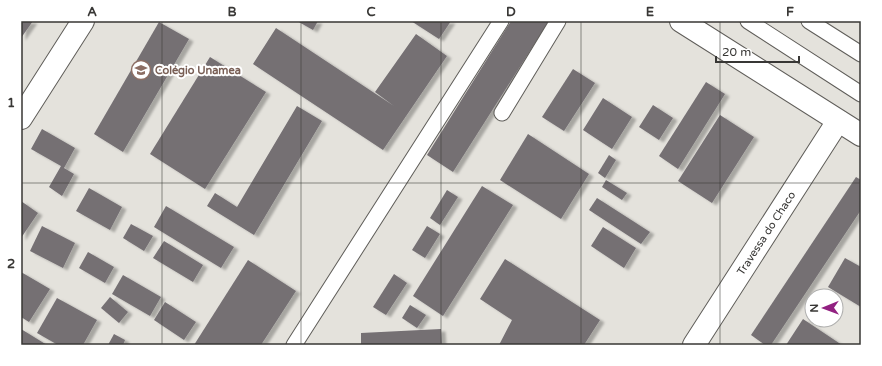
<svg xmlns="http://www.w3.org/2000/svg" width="882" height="366" font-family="'Varela Round',sans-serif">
<defs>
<filter id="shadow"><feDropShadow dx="4.5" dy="2.5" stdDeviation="1" flood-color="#0004"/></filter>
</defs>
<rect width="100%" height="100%" fill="#e4e2dc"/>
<g fill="#746f73" filter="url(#shadow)">
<polygon points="21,21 33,21 21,38"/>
<polygon points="297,21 318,21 313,30"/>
<polygon points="411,21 451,21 439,39"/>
<polygon points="511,21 549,21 453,172 427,155"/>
<polygon points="159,22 189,39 123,152 94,134"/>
<polygon points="276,28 394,106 375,92 416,34 447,56 383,150 253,64"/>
<polygon points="210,57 266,92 205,189 150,154"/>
<polygon points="573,69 595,83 564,131 542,117"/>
<polygon points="706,82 725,94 678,169 659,156"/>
<polygon points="603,98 632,117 612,149 583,130"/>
<polygon points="653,105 673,118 659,140 639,127"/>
<polygon points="297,106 322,121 254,235 207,206 215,193 237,207"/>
<polygon points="720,115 754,137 712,203 678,181"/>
<polygon points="42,129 75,148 64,168 74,174 62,196 49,187 61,166 31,149"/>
<polygon points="528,134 589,174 561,219 500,180"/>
<polygon points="609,155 616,160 605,178 598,173"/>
<polygon points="856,177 861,180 861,210 771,345 765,345 751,335"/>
<polygon points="606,180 627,193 622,200 602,187"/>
<polygon points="482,186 513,205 443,316 413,296"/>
<polygon points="89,188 122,207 110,230 76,211"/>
<polygon points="447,190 458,197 440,225 430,218"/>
<polygon points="597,198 650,232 641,244 589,210"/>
<polygon points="21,201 38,213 21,238"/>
<polygon points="166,206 234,247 221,268 154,227"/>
<polygon points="131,224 153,236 144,251 123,238"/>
<polygon points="42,226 75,243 63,268 30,251"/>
<polygon points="427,226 440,234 425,258 412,250"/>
<polygon points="603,227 636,248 624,268 591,246"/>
<polygon points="164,241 203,265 193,282 153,258"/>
<polygon points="88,252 114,267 105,283 79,268"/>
<polygon points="845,258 861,267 861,307 828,287"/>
<polygon points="505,259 600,320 584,345 499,345 512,320 480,299"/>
<polygon points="248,260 296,291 261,345 194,345"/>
<polygon points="21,272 50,289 29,322 21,317"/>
<polygon points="394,274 407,283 386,315 373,307"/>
<polygon points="123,275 161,297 150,316 112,294"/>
<polygon points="110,297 128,312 119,323 101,308"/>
<polygon points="57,298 97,320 83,345 58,345 37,333"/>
<polygon points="165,302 196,322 184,340 154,320"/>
<polygon points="410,305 426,315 417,328 402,318"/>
<polygon points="803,319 842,345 786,345"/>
<polygon points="21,329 47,345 21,345"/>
<polygon points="441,329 442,345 361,345 361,333"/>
<polygon points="114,334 125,340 123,345 108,345"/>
</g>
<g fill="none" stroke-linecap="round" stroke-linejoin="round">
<defs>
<g id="service">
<polyline points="748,21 861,94"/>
<polyline points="809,21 861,54"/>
<polyline points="502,113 558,21"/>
<polyline points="294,345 501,21"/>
</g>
<polyline id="minor" points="694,345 838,121"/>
<polyline id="tertiary" points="21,118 83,21"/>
<polyline id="trunk" points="681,21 861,135"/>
</defs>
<use href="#service" stroke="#5f5d59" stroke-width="17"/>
<use href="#minor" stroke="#5f5d59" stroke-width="24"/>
<use href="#tertiary" stroke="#5f5d59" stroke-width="24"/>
<use href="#trunk" stroke="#5f5d59" stroke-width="24"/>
<use href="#service" stroke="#fff" stroke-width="15"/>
<use href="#minor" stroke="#fff" stroke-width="22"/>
<use href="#tertiary" stroke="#fff" stroke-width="22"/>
<use href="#trunk" stroke="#fff" stroke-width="22"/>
</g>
<path fill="none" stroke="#383735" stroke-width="1" stroke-opacity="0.55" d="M162,21V345M301,21V345M441,21V345M581,21V345M720,21V345M21,183H861"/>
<defs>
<symbol id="school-ring" viewBox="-11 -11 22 22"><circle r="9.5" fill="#fff" stroke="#8d6e63" stroke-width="1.5"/><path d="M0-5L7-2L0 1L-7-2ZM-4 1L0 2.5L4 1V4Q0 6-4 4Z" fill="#8d6e63"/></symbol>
</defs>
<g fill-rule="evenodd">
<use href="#school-ring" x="130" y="59" width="22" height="22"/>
</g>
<g text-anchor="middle" stroke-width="4" stroke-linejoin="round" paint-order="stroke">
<g font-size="11" font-weight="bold" fill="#785e54" stroke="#fff" text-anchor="start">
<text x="155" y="74">Colégio Unamea</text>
</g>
<g font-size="11" fill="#383735" stroke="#fff">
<text transform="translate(766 233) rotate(-57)" y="4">Travessa do Chaco</text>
</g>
</g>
<rect width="882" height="366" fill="none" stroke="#ffffff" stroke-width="44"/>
<g transform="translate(824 308) rotate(269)"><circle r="19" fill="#ffffff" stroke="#afafae"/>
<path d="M0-3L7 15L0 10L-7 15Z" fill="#922181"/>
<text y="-6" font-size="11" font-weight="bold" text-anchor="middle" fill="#383735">N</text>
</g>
<path d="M716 56v6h83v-6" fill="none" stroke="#383735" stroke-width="2"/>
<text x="722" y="56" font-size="12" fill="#383735" stroke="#ffffff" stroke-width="3" paint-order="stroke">20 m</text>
<rect x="22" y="22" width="838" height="322" fill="none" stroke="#383735" stroke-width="1.5"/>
<g font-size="13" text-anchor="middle" font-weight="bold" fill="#383735">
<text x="92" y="16">A</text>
<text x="232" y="16">B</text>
<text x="371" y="16">C</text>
<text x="511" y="16">D</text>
<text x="650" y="16">E</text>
<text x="790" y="16">F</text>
<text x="11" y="107">1</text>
<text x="11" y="268">2</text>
</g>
</svg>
